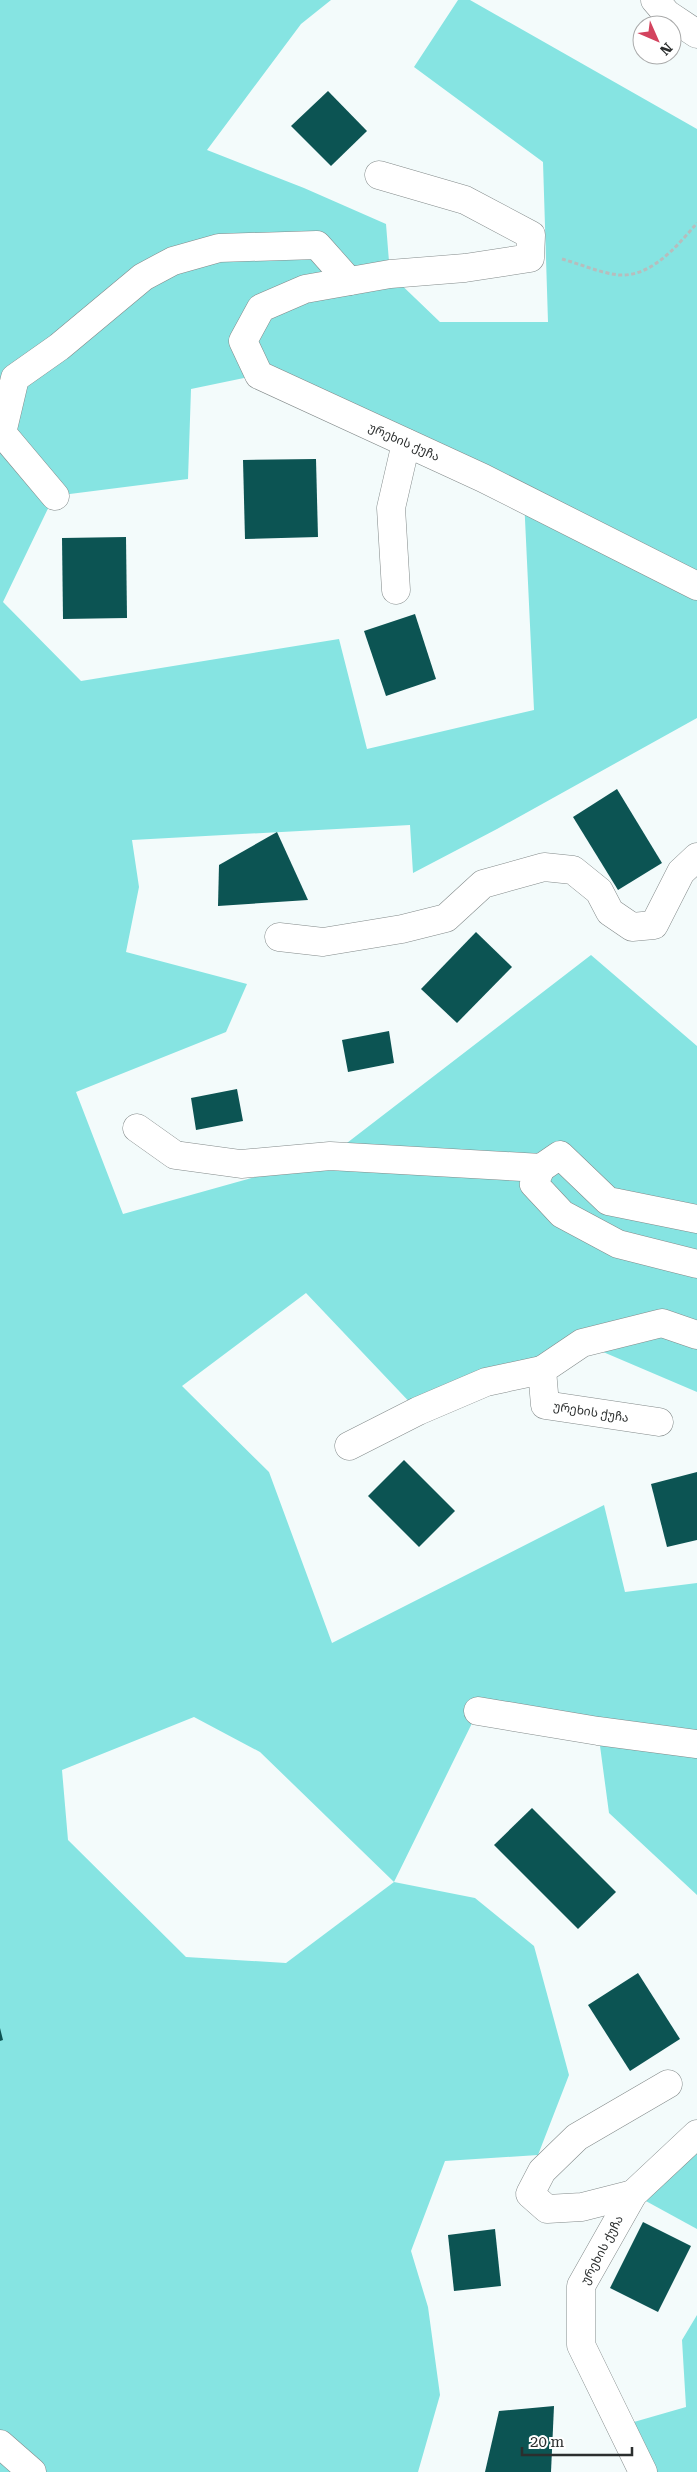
<svg xmlns="http://www.w3.org/2000/svg" width="697" height="2472" font-family="'Roboto Serif','Noto Sans Georgian',serif">
<rect width="100%" height="100%" fill="#f3fbfb"/>
<g fill="#86e4e2" fill-rule="evenodd">
<path d="M0,0H331L301,24L207,150L304,188L386,224L390,274L440,322H548L543,162L414,67L458,0H470L697,129V718L497,829L413,873L410,825L132,840L139,887L126,952L247,984L226,1032L76,1092L123,1214L330,1156L591,955L697,1046V1392L582,1343L418,1411L306,1293L182,1386L269,1472L332,1643L604,1505L625,1592L697,1583V1895L609,1813L598,1731L478,1711L394,1882L475,1898L534,1946L569,2075L538,2155L445,2161L411,2251L428,2307L440,2395L418,2472H0ZM259,375L524,498L534,710L367,749L339,639L81,681L3,602L54,496L188,479L191,389ZM194,1717L260,1752L394,1882L286,1963L186,1957L68,1840L62,1770Z"/>
<polygon points="697,2134 697,2229 633,2194"/>
<polygon points="697,2315 697,2472 643,2472 620,2426 686,2407 682,2340"/>
</g>
<g fill="#0c5453">
<polygon points="328,91 367,131 331,166 291,126"/>
<polygon points="316,459 318,537 245,539 243,460"/>
<polygon points="126,537 127,618 63,619 62,538"/>
<polygon points="415,614 436,679 386,696 364,631"/>
<polygon points="617,789 662,863 618,890 573,817"/>
<polygon points="277,832 308,900 218,906 219,865"/>
<polygon points="476,932 512,967 457,1023 421,989"/>
<polygon points="389,1031 394,1063 348,1072 342,1040"/>
<polygon points="237,1089 243,1121 196,1130 191,1098"/>
<polygon points="404,1460 455,1511 419,1547 368,1496"/>
<polygon points="697,1472 697,1540 667,1547 651,1484"/>
<polygon points="532,1808 616,1892 578,1929 494,1845"/>
<polygon points="638,1973 680,2039 630,2071 588,2005"/>
<polygon points="0,2028 3,2040 0,2041"/>
<polygon points="643,2222 691,2246 658,2312 610,2288"/>
<polygon points="495,2229 501,2286 454,2291 448,2235"/>
<polygon points="554,2406 551,2472 485,2472 499,2411"/>
</g>
<g fill="none" stroke-linecap="round" stroke-linejoin="round">
<defs>
<g id="minor">
<polyline points="655,0 667,14 697,34"/>
<polyline points="379,175 465,200 531,235 530,258 465,268 390,274 305,289 261,308 243,341 259,375 483,478 697,586"/>
<polyline points="55,496 2,433 15,378 59,347 143,277 173,261 219,248 317,245 349,281"/>
<polyline points="396,590 391,508 406,443"/>
<polyline points="279,937 323,942 402,929 446,918 483,884 544,867 573,870 599,891 610,912 632,927 654,925 681,872 697,857"/>
<polyline points="137,1128 175,1155 241,1164 330,1156 541,1168"/>
<polyline points="697,1219 608,1201 560,1155 541,1168 534,1184 562,1214 618,1244 697,1264"/>
<polyline points="659,1422 545,1405 542,1370 582,1343 662,1323 697,1335"/>
<polyline points="349,1446 418,1411 486,1382 542,1370"/>
<polyline points="478,1711 598,1731 697,1744"/>
<polyline points="633,2194 582,2207 547,2209 530,2194 542,2171 577,2137 668,2084"/>
<polyline points="0,2444 32,2472"/>
<polyline points="643,2472 581,2345 581,2286 633,2194 697,2134"/>
</g>
</defs>
<use href="#minor" stroke="#838a8a" stroke-width="29"/>
<path stroke="#b7bdbd" stroke-width="3" stroke-dasharray="4 2.5" stroke-linecap="butt" d="M562,259C580,264 600,273 619,275C652,277 678,245 697,223"/>
<use href="#minor" stroke="#fff" stroke-width="28"/>
</g>
<g text-anchor="middle" stroke-width="5" stroke-linejoin="round" paint-order="stroke">
<g font-size="12" fill="#2b2e2e" stroke="#fff">
<text transform="translate(404 442) rotate(24)" y="4">ურეხის ქუჩა</text>
<text transform="translate(591 1412) rotate(9)" y="4">ურეხის ქუჩა</text>
<text transform="translate(602 2250) rotate(-62)" y="4">ურეხის ქუჩა</text>
</g>
</g>
<g transform="translate(657 40) rotate(135)"><circle r="24" fill="#ffffff" stroke="#aaabab"/>
<path d="M0-4L9 19L0 12L-9 19Z" fill="#d3435e"/>
<text y="-8" font-size="14" font-weight="bold" text-anchor="middle" fill="#2b2e2e">N</text>
</g>
<path d="M522 2447v8h110v-8" fill="none" stroke="#2b2e2e" stroke-width="2.5"/>
<text x="530" y="2447" font-size="15" fill="#2b2e2e" stroke="#ffffff" stroke-width="4" paint-order="stroke">20 m</text>
</svg>
